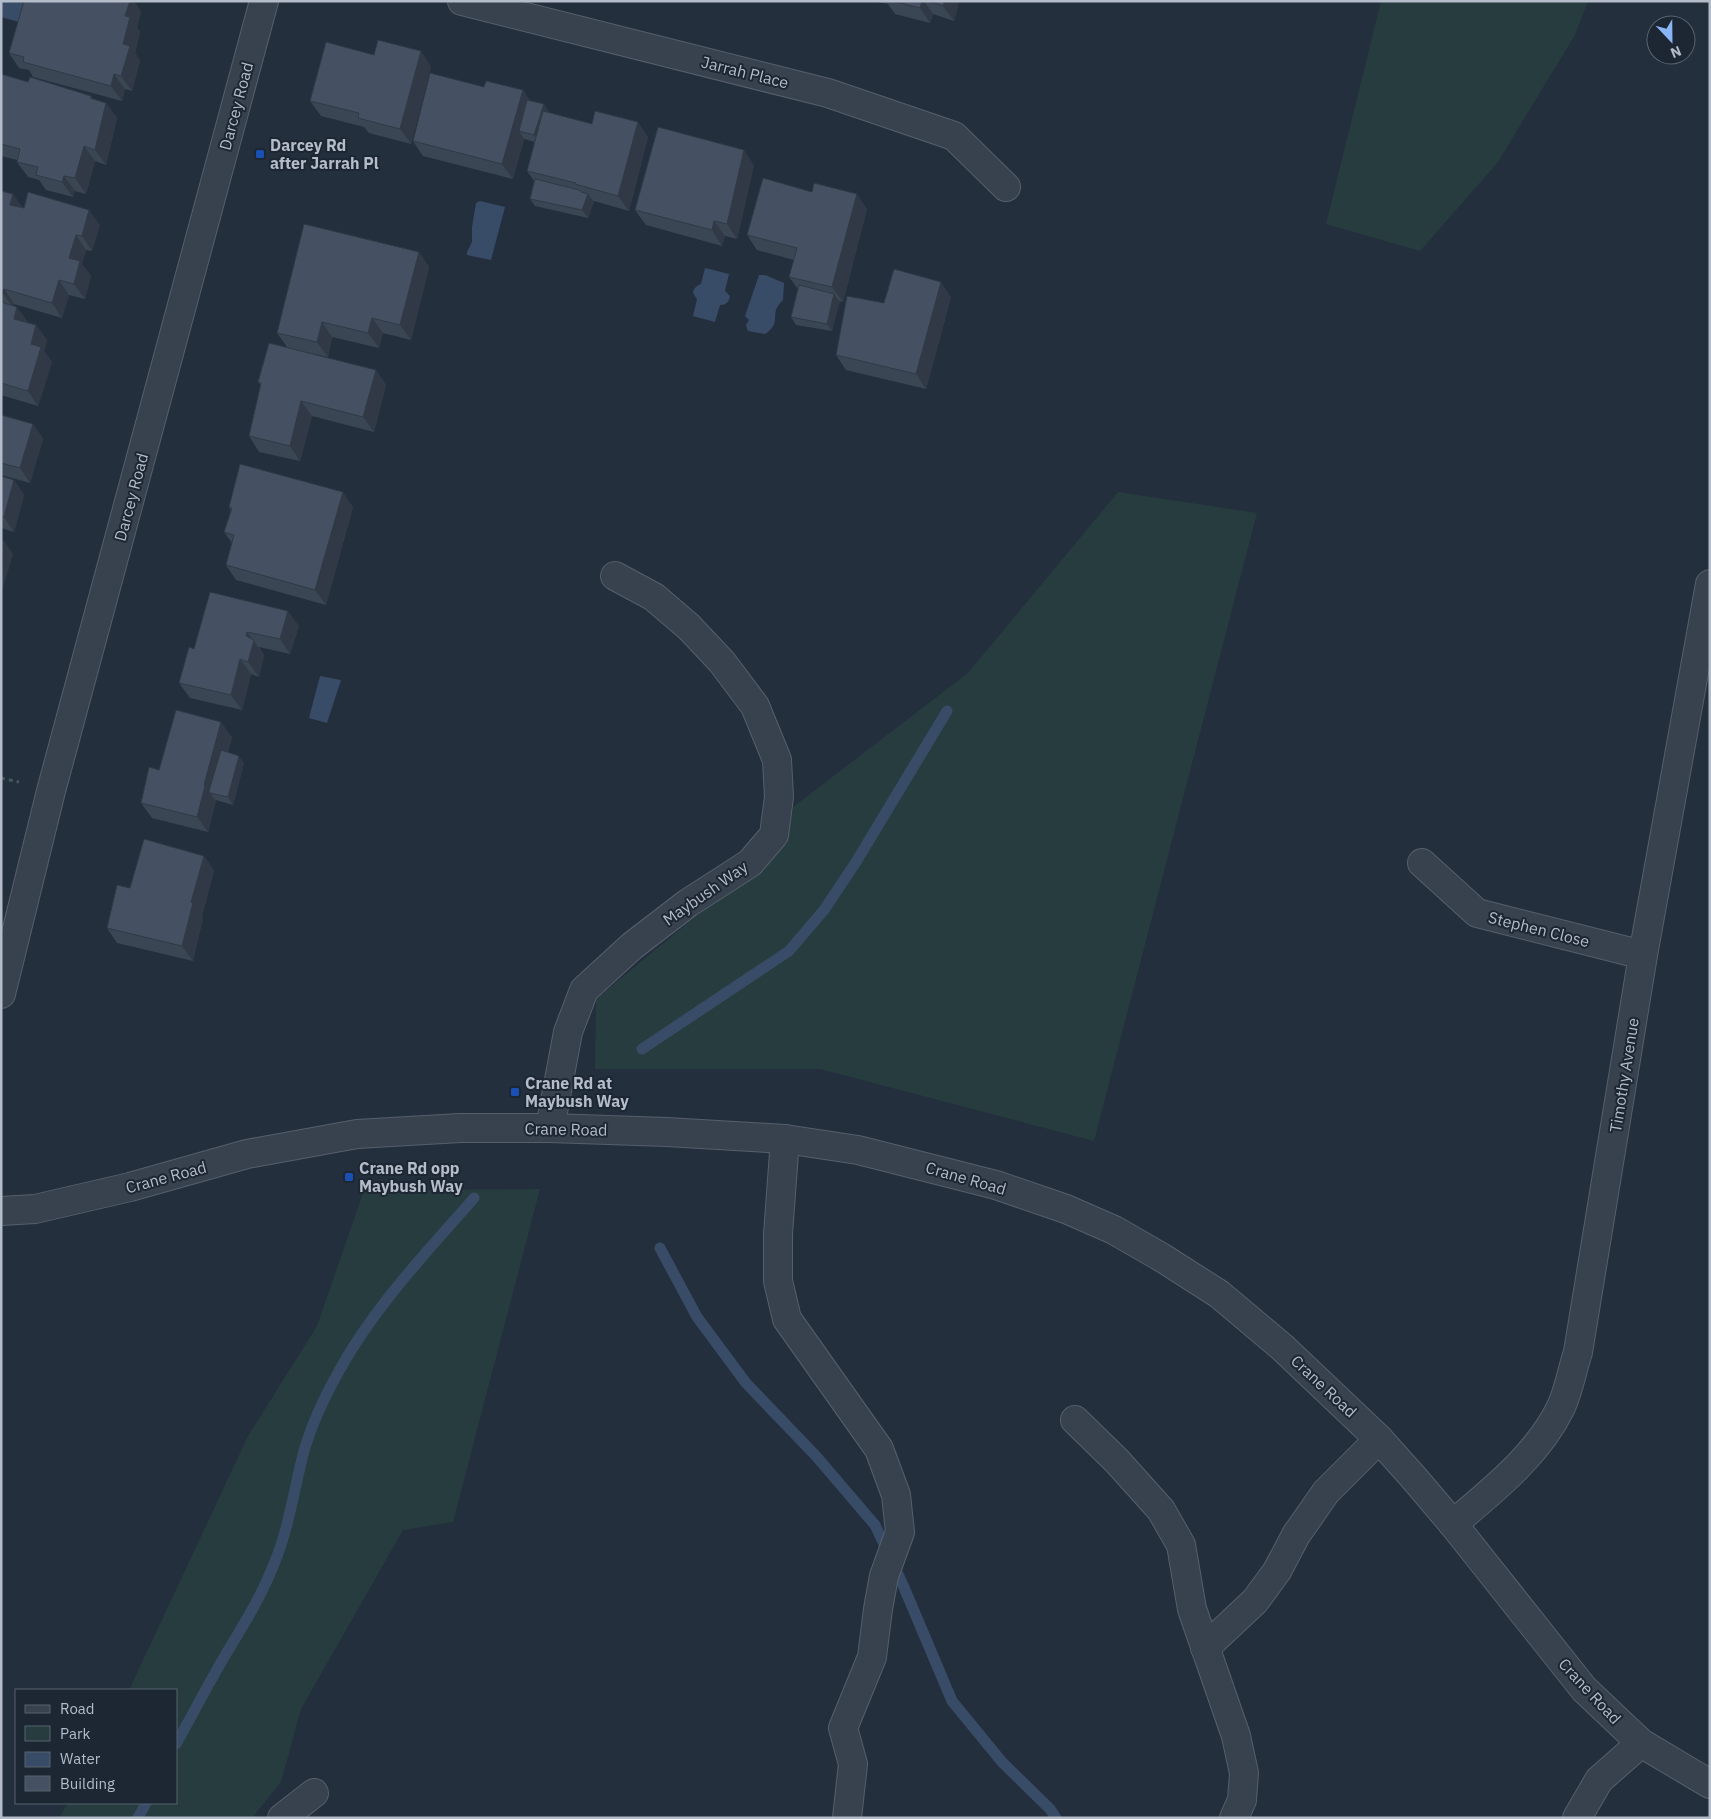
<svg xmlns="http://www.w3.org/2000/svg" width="1711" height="1819" font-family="'IBM Plex Sans',sans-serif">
<rect width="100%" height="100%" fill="#242f3e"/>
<g fill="#263c3f">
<polygon points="1381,1 1588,1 1575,35 1498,162 1420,251 1326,224"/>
<polygon points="1118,492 1257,513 1094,1141 820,1069 595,1069 596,999 713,902 789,830 793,807 968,673"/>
<polygon points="540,1189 453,1522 403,1530 301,1709 281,1782 252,1818 59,1818 68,1803 176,1803 176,1690 129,1690 248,1436 317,1326 364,1190"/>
</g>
<g fill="#394c67">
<polygon points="1,1 31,1 19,22 1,17"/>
<polygon points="480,201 505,207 491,260 467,255 467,252 472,242 472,227 476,203"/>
<path d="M705,268L729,274L725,291L730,296C729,302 726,305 720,305L715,322L693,316L697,299L693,293C694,288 696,286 701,284Z"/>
<path d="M759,275H765L784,283L783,300C767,315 784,321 765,334L748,331L746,325L749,320L745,316Z"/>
<polygon points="320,676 341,680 327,723 309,718"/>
</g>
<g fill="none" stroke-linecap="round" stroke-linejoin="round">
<g stroke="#394c67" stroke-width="11">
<polyline points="642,1049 789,951 824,910 856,862 947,711"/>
<polyline points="660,1248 697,1317 746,1383 816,1456 875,1525 903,1585 952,1701 1002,1762 1050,1809 1056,1818"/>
<path d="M176,1744C193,1714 208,1684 226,1654C244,1624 261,1597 274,1564C289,1528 294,1489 304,1451C312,1423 325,1396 339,1371C374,1307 426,1253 474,1198"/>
<polyline points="138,1818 146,1803"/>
</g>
<defs>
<g id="minor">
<polyline points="462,1 828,93 954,136 1006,187"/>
<polyline points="1422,863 1477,913 1643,955"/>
<polyline points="1,994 51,791 264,1"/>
<polyline points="550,1128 568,1032 584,990 632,946 688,903 750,863 774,835 779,797 777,760 755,706 722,662 689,627 654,597 615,576"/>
<polyline points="785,1139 778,1234 778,1281 787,1319 879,1449 896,1495 900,1532 884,1576 878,1609 872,1657 843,1728 853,1764 847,1818"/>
<polyline points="1,1211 35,1209 130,1187 247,1154 357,1134 460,1128 550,1128 667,1132 785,1139 858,1150 996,1185 1066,1209 1114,1230 1161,1257 1219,1294 1282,1347 1379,1439 1414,1478 1453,1524 1584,1689 1641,1743 1710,1784"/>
<polyline points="1075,1420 1117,1461 1161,1510 1181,1545 1192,1609 1236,1736 1244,1773 1242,1800 1234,1818"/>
<path d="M1453,1524C1493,1490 1538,1455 1561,1407C1569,1390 1572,1370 1578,1352L1643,955L1710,584"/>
<polyline points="1205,1648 1255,1601 1277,1571 1296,1535 1326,1492 1379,1439"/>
<polyline points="282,1818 314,1793"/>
<polyline points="1577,1818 1599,1780 1641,1743"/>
</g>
</defs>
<use href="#minor" stroke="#565f6c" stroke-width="30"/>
<polyline stroke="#44595c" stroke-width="3" stroke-dasharray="4 4" stroke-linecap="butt" points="1,778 19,782"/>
<use href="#minor" stroke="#38414e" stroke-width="28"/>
</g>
<g fill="#3b4654">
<polygon points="24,1 134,1 141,12 137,27 140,32 135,53 140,61 132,91 125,89 122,101 33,77 29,70 19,68 9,53"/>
<polygon points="872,1 959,1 954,21 933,14 930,23 895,14 888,4"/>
<polygon points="374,55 431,66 411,144 369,133 364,127 321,116 310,101"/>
<polygon points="1,74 28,82 91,96 93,99 106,103 117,118 106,165 95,161 86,194 75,191 73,197 46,190 39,180 28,177 17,162 17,160 1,156"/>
<polygon points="484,87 523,90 530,101 549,112 549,113 648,137 629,211 594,201 588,218 535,206 530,199 534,181 527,171 535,142 524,139 513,179 423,156 413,141"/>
<polygon points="754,165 737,239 725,236 722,246 646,225 635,210"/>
<polygon points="1,191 23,208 100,225 92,251 86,250 82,264 91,276 85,299 69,295 62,318 14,304 13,306 28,323 36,325 47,340 44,351 52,362 38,406 1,395"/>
<polygon points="867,209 843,302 839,301 832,331 796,325 791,317 798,289 789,277 794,260 757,250 747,235"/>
<polygon points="419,252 429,267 411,340 383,333 379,348 332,337 328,357 301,351 376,370 386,385 374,432 312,416 300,461 259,452 249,436 261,386 258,382 287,347 277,333"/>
<polygon points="951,297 926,389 846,370 836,355 884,303"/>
<polygon points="1,415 33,424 43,439 30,483 1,475"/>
<polygon points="1,476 14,480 24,495 14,532 1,528"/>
<polygon points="229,507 353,507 326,605 236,580 226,565 232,543 224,532 231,511"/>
<polygon points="210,592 299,626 290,654 259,647 264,655 259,677 251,674 242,710 190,698 179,683 194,649"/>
<polygon points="232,737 228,752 244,763 233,805 216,800 208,832 152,818 141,803 159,770"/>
<polygon points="204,856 214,871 202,916 203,918 193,961 117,943 107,928 130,888"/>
</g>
<g fill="#303945">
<polygon points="130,1 134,1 141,12 137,27 140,32 135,53 140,61 132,91 121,76 123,44 125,16"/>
<polygon points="922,1 924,1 933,14 930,23 920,8"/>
<polygon points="945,1 959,1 954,21 943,6"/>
<polygon points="421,51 431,66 411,144 400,129"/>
<polygon points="114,74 125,89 122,101 111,86"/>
<polygon points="523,90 533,105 519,131 524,139 513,179 502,164"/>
<polygon points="106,103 117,118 106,165 95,150"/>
<polygon points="544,104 549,112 539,143 534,135"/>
<polygon points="638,122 648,137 629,211 618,196"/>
<polygon points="84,146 95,161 86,194 75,178"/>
<polygon points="744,150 754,165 737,239 727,224"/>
<polygon points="64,176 75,191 73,197 62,182"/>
<polygon points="13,194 24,209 10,205"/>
<polygon points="588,194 594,202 588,218 582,210"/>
<polygon points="857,194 867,209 843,302 832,287"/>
<polygon points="89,210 100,225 92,251 82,236"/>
<polygon points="714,221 725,236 722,246 712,230"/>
<polygon points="76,235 86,250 82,264 91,276 85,299 74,284 69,258"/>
<polygon points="419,252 429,267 411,340 400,325"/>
<polygon points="59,280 69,295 62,318 52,303"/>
<polygon points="941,282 951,297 926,389 916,374"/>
<polygon points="4,289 14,304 13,307 2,292"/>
<polygon points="834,294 840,302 832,331 827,324"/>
<polygon points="17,307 28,322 14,319"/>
<polygon points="372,318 383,333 379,348 368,333"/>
<polygon points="322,322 332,337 328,357 317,342"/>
<polygon points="36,325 47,340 44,351 52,362 38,406 28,391 31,344"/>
<polygon points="376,370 386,385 374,432 363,417"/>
<polygon points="301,401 312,416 300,461 290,446"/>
<polygon points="33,424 43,439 30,483 20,468"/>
<polygon points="14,480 24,495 14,532 4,517"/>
<polygon points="343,492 353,507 326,605 315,590"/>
<polygon points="3,539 13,554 3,588 1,585 1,544"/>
<polygon points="288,611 299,626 290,654 280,639"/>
<polygon points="247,632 264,655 259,677 248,662 246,636"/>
<polygon points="240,659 251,674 242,710 231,695"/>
<polygon points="221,722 232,737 216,794 210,793 216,801 208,832 197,817 204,785"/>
<polygon points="239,756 244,763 233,805 228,797"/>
<polygon points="204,856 214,871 202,916 203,918 193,961 182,946 191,902"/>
</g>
<g fill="#455162" stroke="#303945">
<polygon points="24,1 130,1 125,16 130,17 123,44 130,46 121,76 114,74 111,86 23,62 24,57 9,53"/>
<polygon points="893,1 922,1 920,8"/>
<polygon points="929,1 945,1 943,6"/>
<polygon points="378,40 421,51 400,129 358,118 359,113 310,101 326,42 374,55"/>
<polygon points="430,73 484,87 486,81 523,90 502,164 413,141"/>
<polygon points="1,74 28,82 30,77 91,96 90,98 106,103 95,150 84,146 75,178 64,176 62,182 36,175 38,167 17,162 20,149 1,144"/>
<polygon points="527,100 544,104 534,135 519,131"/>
<polygon points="543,111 592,124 595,111 638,122 618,196 575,184 576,183 527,171"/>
<polygon points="658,127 744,150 727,224 714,221 712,230 635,210"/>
<polygon points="763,178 812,192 814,183 857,194 832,287 789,277 797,248 747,235"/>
<polygon points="535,179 579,190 581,192 588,194 582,210 530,199"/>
<polygon points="1,191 13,194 10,205 24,208 28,192 89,210 82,236 76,235 69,258 80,261 74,284 59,280 52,303 4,289 2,292 1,292"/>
<polygon points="304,224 419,252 400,325 372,318 368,333 322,322 317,342 277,333"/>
<polygon points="894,269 941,282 916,374 836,355 847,296 884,303"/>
<polygon points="799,285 834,294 827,324 791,317"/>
<polygon points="1,302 17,307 14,319 36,325 31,344 41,347 28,391 1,383"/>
<polygon points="269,343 376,370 363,417 301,401 290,446 249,436 261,383 258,382"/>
<polygon points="1,415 33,424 20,468 1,463"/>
<polygon points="240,464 343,492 315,590 226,565 234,535 224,532 232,508 229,507"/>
<polygon points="1,476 14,480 4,517 1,516"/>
<polygon points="210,592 288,611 280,639 247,632 246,636 254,640 248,662 240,659 231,695 179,683 189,647 194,649"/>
<polygon points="176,710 221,722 204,785 205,786 197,817 141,803 149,767 159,770"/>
<polygon points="221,750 239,756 228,797 210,793 209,791"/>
<polygon points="144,839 204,856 191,902 193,903 182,946 107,928 117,885 130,888"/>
</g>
<g fill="#1a4fb4" stroke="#1d2633" stroke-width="2">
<rect x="255" y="149" width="10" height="10" rx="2.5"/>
<rect x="510" y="1087" width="10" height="10" rx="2.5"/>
<rect x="344" y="1172" width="10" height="10" rx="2.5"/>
</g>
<g text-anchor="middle" stroke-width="4" stroke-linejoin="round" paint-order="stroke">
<g font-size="16" fill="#b4bcc9" stroke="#1d2633">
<text transform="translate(745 72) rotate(14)" y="6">Jarrah Place</text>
<text transform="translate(236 106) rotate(-75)" y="6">Darcey Road</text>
<text transform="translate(131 497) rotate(-75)" y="6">Darcey Road</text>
<text transform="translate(705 893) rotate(-35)" y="6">Maybush Way</text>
<text transform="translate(1539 929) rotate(14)" y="6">Stephen Close</text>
<text transform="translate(1624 1075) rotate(-81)" y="6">Timothy Avenue</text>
<text transform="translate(566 1129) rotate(1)" y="6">Crane Road</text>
<text transform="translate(166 1177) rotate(-15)" y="6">Crane Road</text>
<text transform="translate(966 1178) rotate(16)" y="6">Crane Road</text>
<text transform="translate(1324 1386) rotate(43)" y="6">Crane Road</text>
<text transform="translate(1590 1691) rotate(47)" y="6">Crane Road</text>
</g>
<g font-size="16" font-weight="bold" fill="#b4bcc9" stroke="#1d2633" text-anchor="start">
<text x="270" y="151">Darcey Rd<tspan x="270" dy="18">after Jarrah Pl</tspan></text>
<text x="525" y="1089">Crane Rd at<tspan x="525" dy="18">Maybush Way</tspan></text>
<text x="359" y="1174">Crane Rd opp<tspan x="359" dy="18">Maybush Way</tspan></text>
</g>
</g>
<rect width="1711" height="1819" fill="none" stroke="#b4bcc9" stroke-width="5"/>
<rect x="15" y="1689" width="162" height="115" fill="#1d2633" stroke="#59626f"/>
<rect x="25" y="1705" width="25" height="8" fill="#38414e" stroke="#59626f"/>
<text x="60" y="1714" font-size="15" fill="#b4bcc9">Road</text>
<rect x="25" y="1726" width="25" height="15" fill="#263c3f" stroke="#59626f"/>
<text x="60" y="1739" font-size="15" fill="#b4bcc9">Park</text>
<rect x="25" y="1752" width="25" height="15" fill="#394c67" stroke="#59626f"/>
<text x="60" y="1764" font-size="15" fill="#b4bcc9">Water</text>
<rect x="25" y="1776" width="25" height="15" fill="#455162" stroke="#59626f"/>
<text x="60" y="1789" font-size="15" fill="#b4bcc9">Building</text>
<g transform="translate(1671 40) rotate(158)"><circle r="24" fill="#1d2633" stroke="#59626f"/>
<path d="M0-4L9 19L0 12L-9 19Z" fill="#8ab4f8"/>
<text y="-8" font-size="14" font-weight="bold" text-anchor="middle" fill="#b4bcc9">N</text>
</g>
</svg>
